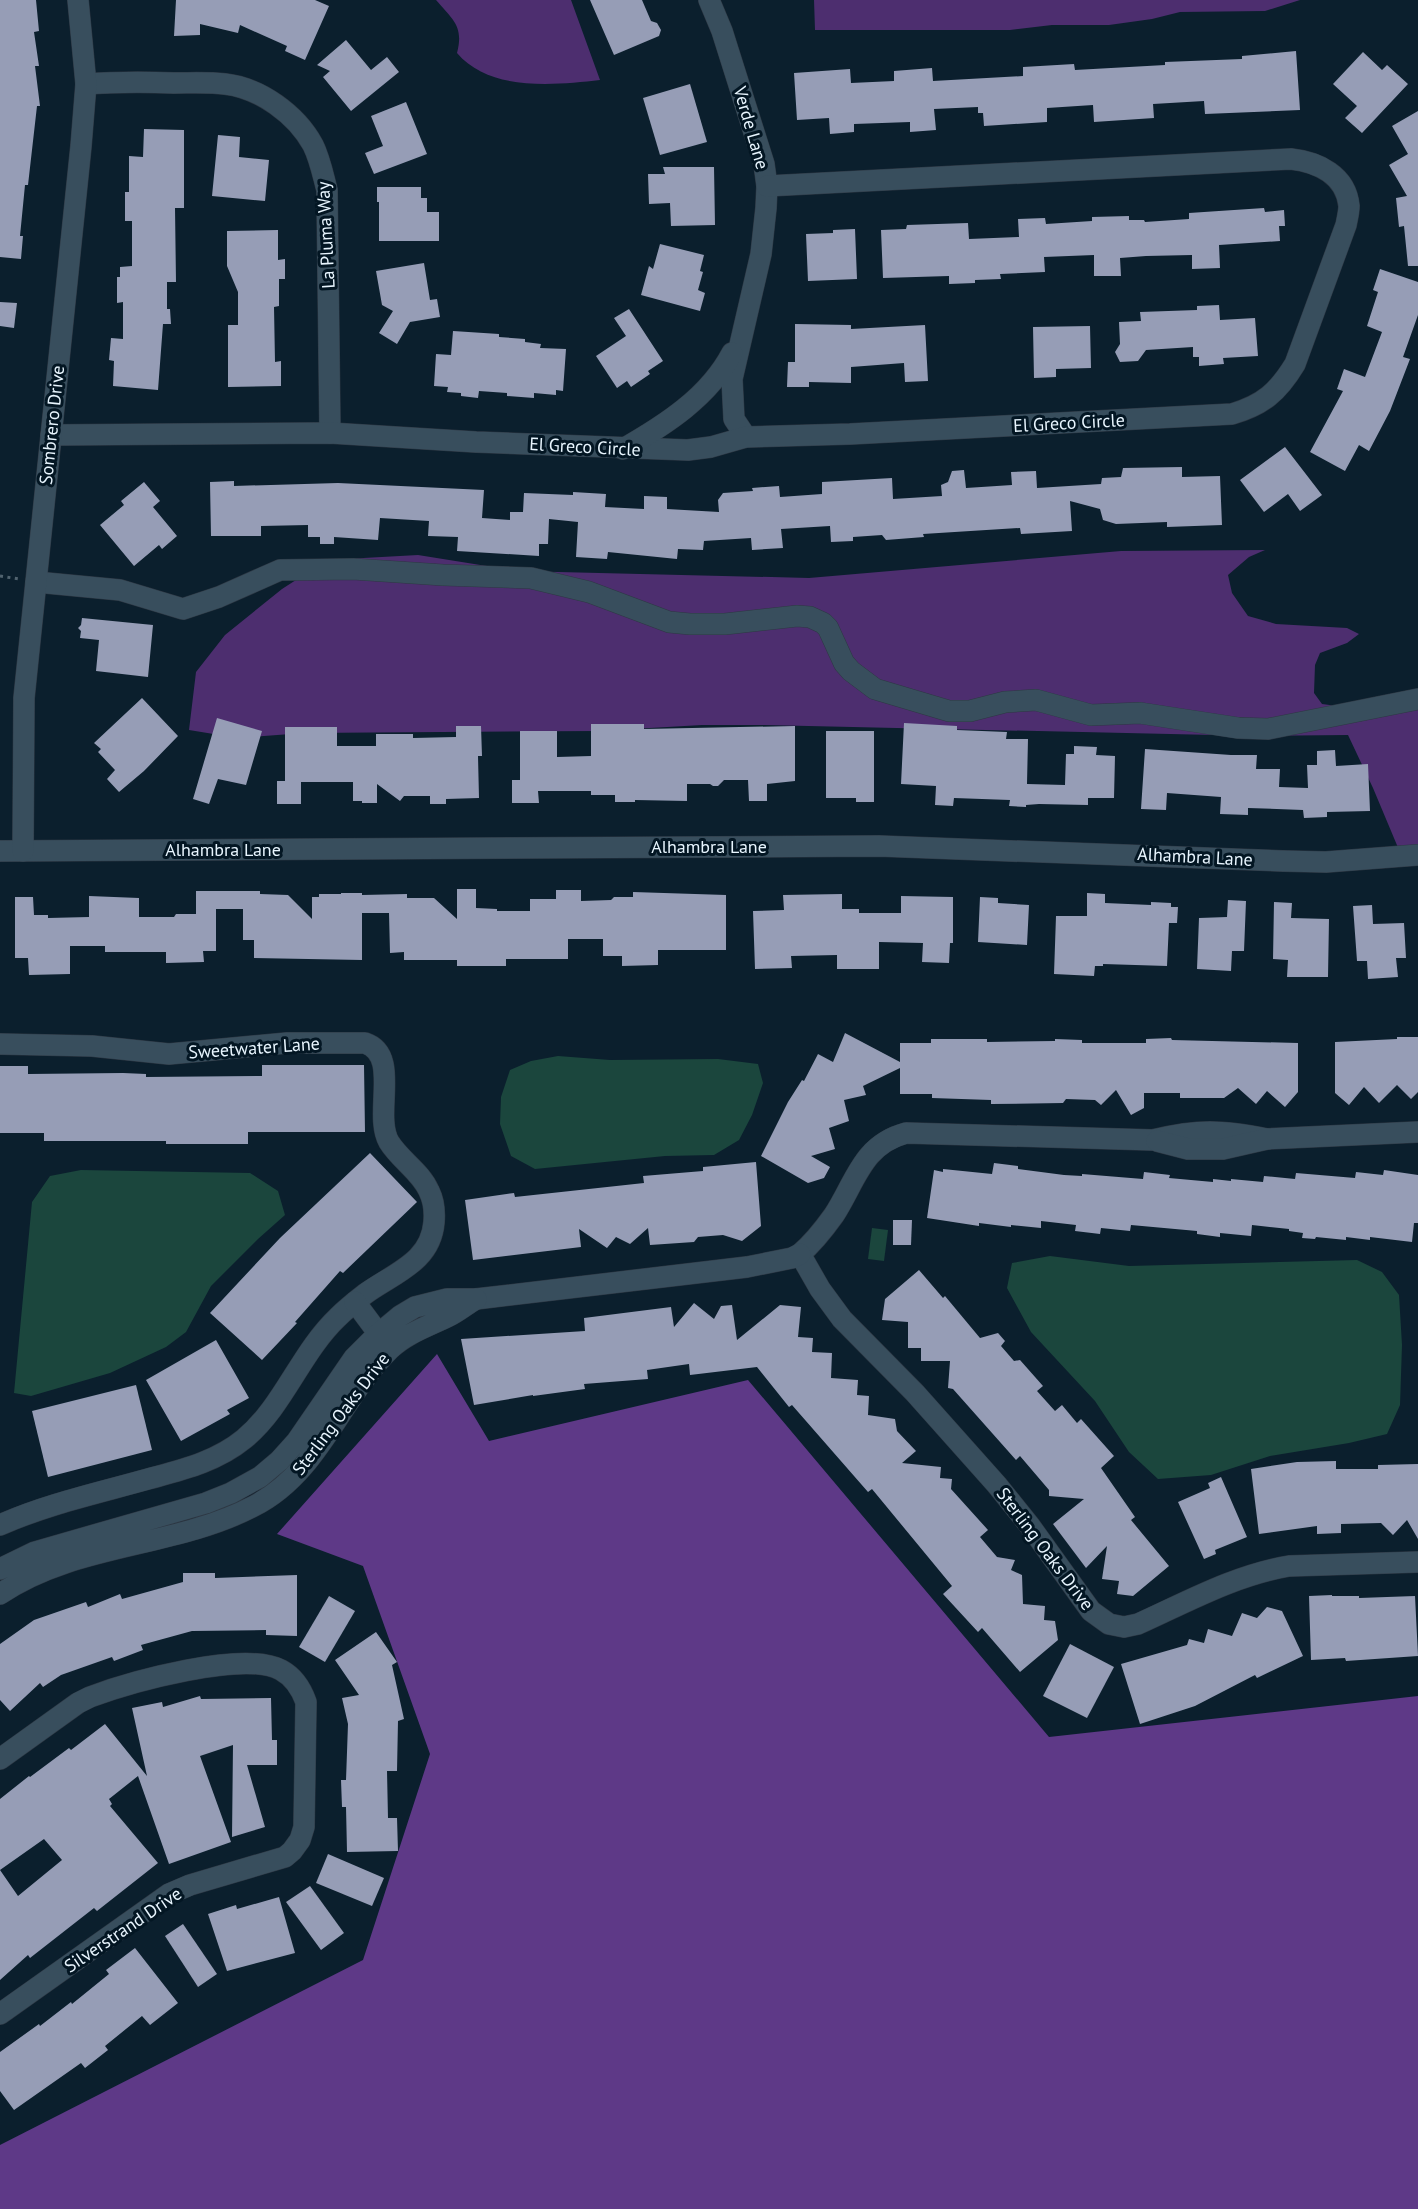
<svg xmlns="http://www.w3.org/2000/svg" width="1418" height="2209" font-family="'PT Sans',sans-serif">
<rect width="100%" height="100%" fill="#0b1f2d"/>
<g fill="#4d2e6f">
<path d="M436,0H571L600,80C555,85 490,92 457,53C464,26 453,20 436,0Z"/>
<polygon points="814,0 1300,0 1265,11 1180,12 1152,19 1109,25 1052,25 1010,30 815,30"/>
<polygon points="1265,550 1249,557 1228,575 1232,593 1248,616 1276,624 1347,628 1359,634 1347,643 1320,653 1315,665 1314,693 1322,704 1337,706 1418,699 1418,854 1399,850 1373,788 1348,735 1258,736 764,725 702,725 598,731 304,733 238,738 189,730 196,672 225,635 282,589 327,560 418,555 517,571 809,578 1121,551"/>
</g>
<polygon fill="#5e3987" points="437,1354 489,1441 748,1380 1049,1737 1418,1696 1418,2209 0,2209 0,2145 363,1960 430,1754 363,1566 277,1534"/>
<g fill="#1b463d">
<polygon points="558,1056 610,1060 718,1059 758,1064 763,1083 752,1115 739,1140 714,1155 665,1156 535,1169 511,1156 500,1124 501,1097 510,1070 531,1061"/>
<polygon points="81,1170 250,1173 278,1191 285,1215 258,1239 211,1286 186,1332 166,1347 110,1373 31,1396 14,1393 32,1202 50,1176"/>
<polygon points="872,1228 888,1230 884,1261 868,1259"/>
<polygon points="1050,1256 1129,1266 1357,1260 1382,1272 1399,1295 1402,1345 1400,1405 1387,1434 1349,1443 1270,1456 1211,1475 1158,1479 1129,1452 1095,1401 1031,1332 1007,1288 1012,1263"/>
</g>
<g fill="#969db6" fill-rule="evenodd">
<polygon points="0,0 36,0 39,31 34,32 39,66 35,66 40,106 37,106 28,185 25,185 20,236 23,236 21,259 0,257"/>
<polygon points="176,0 315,0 329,6 305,60 285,51 287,46 240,25 238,33 200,24 200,35 174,36"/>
<polygon points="590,0 642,0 651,21 657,23 661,30 659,36 614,55"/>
<polygon points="346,40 371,70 387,57 399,72 351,111 323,77 330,71 317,65"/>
<polygon points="1296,51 1300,110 1205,114 1204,101 1153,104 1154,118 1094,122 1093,105 1047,108 1047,122 984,126 983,113 978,113 978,107 934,109 936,130 910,132 910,122 854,124 854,132 830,134 829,118 797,120 794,73 850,69 851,83 894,81 894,71 932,68 933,81 1023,76 1023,67 1074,64 1075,70 1165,65 1165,62 1242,59 1242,56"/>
<polygon points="1363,52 1382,70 1387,65 1408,84 1362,133 1345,118 1357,106 1333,84"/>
<polygon points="690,84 707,142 660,155 643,98"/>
<polygon points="406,102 427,154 374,174 365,153 383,146 371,116"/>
<polygon points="1418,111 1418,266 1408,266 1404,226 1399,227 1396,198 1407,196 1389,165 1408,154 1392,126"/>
<polygon points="144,129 184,130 184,208 175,208 176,282 167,282 167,309 170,309 171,324 163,324 158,390 113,386 114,361 109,360 111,338 123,339 123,302 117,303 117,277 120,277 120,267 132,266 132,221 125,221 125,192 129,192 129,156 143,157"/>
<polygon points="218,135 240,137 239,157 269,160 265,201 212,196"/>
<polygon points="663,167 714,167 715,225 671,226 670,203 649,204 648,174 665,174"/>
<polygon points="377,187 421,187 421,198 427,198 427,212 439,212 439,241 379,241 379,202 377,202"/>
<polygon points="1264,208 1265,212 1284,210 1285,226 1279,226 1280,241 1219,245 1220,268 1192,269 1192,255 1146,256 1120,258 1121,276 1094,276 1094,255 1044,257 1045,272 1000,274 1001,279 975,280 975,283 949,284 949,276 883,278 881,230 906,229 907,225 968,223 969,239 1019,237 1018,219 1045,218 1046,224 1092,221 1092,217 1129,216 1129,220 1144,220 1145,222 1189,219 1189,213"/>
<polygon points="855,229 857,279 808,281 806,234 833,233 833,230"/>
<polygon points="278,230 278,260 285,259 285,279 279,279 279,306 274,307 275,362 281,361 281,386 228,387 228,325 238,325 238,292 227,266 227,231"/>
<polygon points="660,244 704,255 700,271 703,272 698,290 705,293 700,311 641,295 649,266 653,269"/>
<polygon points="424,263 430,300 437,299 440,317 410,322 397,344 379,333 393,311 382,305 376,271"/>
<polygon points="1380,269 1418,282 1418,315 1403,357 1410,359 1390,411 1369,451 1359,445 1345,471 1310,452 1343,391 1337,389 1344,369 1365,377 1382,332 1367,326 1378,292 1373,290"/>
<polygon points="0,302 17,303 14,328 0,326"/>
<polygon points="1219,305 1220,320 1255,318 1258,356 1223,358 1224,364 1199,366 1199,357 1193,357 1193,347 1146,350 1138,361 1120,362 1115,352 1120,344 1119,322 1141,321 1140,312 1197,310 1197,306"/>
<polygon points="629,309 663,361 648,371 650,374 631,387 627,381 617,388 596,356 626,336 614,318"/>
<polygon points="795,324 851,325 851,329 925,325 928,381 905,382 904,363 851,367 851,383 809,382 809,387 787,387 788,362 795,362"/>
<polygon points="1090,326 1091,368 1056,369 1056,377 1034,378 1033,327"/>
<polygon points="453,331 499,334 499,337 525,339 525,342 541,344 540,348 566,349 563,391 556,390 556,395 534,393 534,398 507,396 507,393 479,391 478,398 461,396 461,393 447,392 448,387 434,386 436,354 451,355"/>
<polygon points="1285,447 1322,495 1300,511 1288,494 1264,512 1240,480"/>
<polygon points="1182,467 1182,477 1220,476 1222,525 1167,527 1167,522 1116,524 1103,520 1100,509 1070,501 1072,531 1021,534 1020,528 923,534 924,537 886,540 882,535 853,537 853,541 831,542 830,526 781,529 783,548 752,550 751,538 704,541 703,550 678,549 677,559 608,552 607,559 576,557 578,522 549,519 548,544 539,544 539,556 457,551 458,537 428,536 429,521 380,518 378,540 334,537 334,544 320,544 320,537 308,537 308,525 261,526 261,536 211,536 210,482 234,481 234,486 338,483 484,490 482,518 510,520 510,512 523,512 524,493 573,495 573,492 606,494 605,507 644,509 644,496 667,497 667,509 719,512 718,500 723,493 753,491 752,488 779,486 780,497 822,494 822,482 892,478 893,499 942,496 941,485 948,482 952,471 964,470 966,488 1012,485 1011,472 1036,471 1037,488 1101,484 1102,478 1121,477 1123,468"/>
<polygon points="144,482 160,501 153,507 177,536 162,549 159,545 134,566 100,525 124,505 121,501"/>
<polygon points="82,618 153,625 148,677 96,671 99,640 80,638 81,631 78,628 81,625"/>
<polygon points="142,698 178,736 144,771 119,792 107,779 115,770 98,752 101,749 94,743"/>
<polygon points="217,718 262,731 246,785 218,779 209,804 193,799"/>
<polygon points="904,723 957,726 957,730 1007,732 1006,739 1028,739 1027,784 1065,785 1066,754 1074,754 1074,746 1097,747 1096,755 1115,756 1114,798 1088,798 1088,805 1039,804 1026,805 1026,807 1009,806 1010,800 954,798 953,806 935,805 936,786 901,784"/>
<polygon points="591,724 644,724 644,729 795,726 795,781 767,784 767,801 749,801 748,780 724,780 718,786 713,786 710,784 687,784 687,801 635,800 635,802 615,802 615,795 591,795 591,791 538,791 539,803 512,803 512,780 520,780 520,731 557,731 557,757 591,756"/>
<polygon points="456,726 481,726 482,756 478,756 479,798 446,799 446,804 430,804 430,796 404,796 400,801 377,784 377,803 362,803 362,801 353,801 353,782 301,782 301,804 277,804 277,781 285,781 285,727 337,727 337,746 376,746 376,734 413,734 413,738 456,737"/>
<polygon points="826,731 874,731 874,802 856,802 856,798 826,798"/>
<polygon points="1145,749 1231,755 1257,755 1256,769 1280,769 1279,787 1308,788 1307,765 1317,765 1317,751 1335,750 1336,766 1368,764 1370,811 1327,812 1327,817 1304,818 1303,810 1248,808 1248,815 1220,814 1221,797 1167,793 1166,810 1141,809"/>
<polygon points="457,889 476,889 476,908 497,909 497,911 530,911 530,899 556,899 556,890 581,890 581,901 611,900 614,897 633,897 633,892 726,895 726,950 658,950 658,965 622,966 622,956 603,956 603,939 568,939 568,959 506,959 506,966 457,966 457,960 404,960 404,952 390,953 389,913 362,913 362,960 254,958 254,940 243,940 243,909 216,909 216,951 203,951 204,962 166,963 166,952 105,952 105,946 70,946 70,974 29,975 28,958 15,958 15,897 33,897 34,915 48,915 48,918 89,917 89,896 139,898 139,917 174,917 176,914 196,914 196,891 260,891 260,894 288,895 312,919 312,897 319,897 319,894 341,894 341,893 362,893 362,895 407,894 407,898 434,898 457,919"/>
<polygon points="1087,893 1105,894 1105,903 1151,905 1151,902 1171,903 1171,907 1178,907 1177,923 1169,923 1167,966 1103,964 1103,966 1095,966 1094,976 1054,974 1056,916 1087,916"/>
<polygon points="842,894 842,909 859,909 859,913 901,913 901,896 953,897 953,943 950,943 949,963 922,962 923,943 879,942 879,969 837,969 837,955 791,956 792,968 755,969 753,911 784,910 783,895"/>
<polygon points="980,897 998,898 998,903 1029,905 1027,945 978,942"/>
<polygon points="1228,900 1246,901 1244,951 1232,951 1231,971 1197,969 1199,918 1227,917"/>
<polygon points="1274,902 1292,903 1291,918 1329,919 1328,977 1287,977 1288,960 1273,959"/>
<polygon points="1372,905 1373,924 1404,923 1406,958 1396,958 1398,977 1368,979 1367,961 1357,961 1353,906"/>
<polygon points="845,1033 900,1062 900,1043 931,1043 931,1039 987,1039 987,1042 1055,1041 1055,1039 1082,1040 1082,1043 1146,1043 1146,1039 1171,1038 1172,1040 1298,1043 1298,1092 1285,1107 1267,1091 1256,1104 1238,1088 1224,1098 1180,1098 1180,1093 1144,1093 1144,1108 1131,1115 1116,1090 1101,1105 1095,1100 1066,1099 1063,1103 991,1104 991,1100 932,1098 932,1094 900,1094 900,1068 863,1086 866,1095 844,1100 849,1121 829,1128 835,1149 811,1156 830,1167 824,1178 808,1183 761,1156 788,1102 802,1080 804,1081 818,1054 833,1062"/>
<polygon points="1397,1037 1418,1037 1418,1092 1411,1099 1397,1085 1379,1103 1364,1087 1349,1105 1335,1093 1335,1042 1397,1039"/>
<polygon points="262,1065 364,1065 365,1132 248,1132 248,1144 166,1144 166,1141 44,1141 44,1133 0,1133 0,1066 28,1066 28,1074 123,1073 146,1074 146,1077 262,1076"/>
<polygon points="370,1153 417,1202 343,1273 340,1271 295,1322 297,1323 262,1360 210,1313 280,1238"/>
<polygon points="756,1162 761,1226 742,1241 723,1235 698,1237 694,1242 650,1245 648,1228 630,1244 616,1237 607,1248 579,1229 581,1247 473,1260 465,1200 514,1193 515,1197 644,1183 643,1176 703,1171 703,1167"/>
<polygon points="994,1163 1018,1166 1018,1169 1064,1175 1082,1176 1082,1174 1143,1179 1144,1172 1170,1175 1169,1178 1213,1182 1213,1179 1231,1181 1231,1179 1263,1182 1264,1176 1295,1179 1296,1173 1355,1178 1356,1172 1383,1175 1384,1170 1418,1175 1418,1223 1414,1223 1412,1242 1370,1237 1370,1240 1346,1237 1346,1240 1316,1237 1315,1239 1302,1238 1303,1233 1289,1231 1289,1229 1252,1225 1251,1236 1220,1233 1220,1237 1197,1234 1197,1231 1131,1225 1130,1231 1101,1228 1100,1234 1075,1231 1076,1225 1041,1221 1041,1228 1011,1225 1011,1227 979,1223 979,1226 927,1218 934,1170 943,1172 943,1169 992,1174"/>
<polygon points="893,1220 912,1220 911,1245 893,1245"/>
<polygon points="919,1270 943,1298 945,1296 980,1338 998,1333 1005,1341 1001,1346 1014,1361 1020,1360 1043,1386 1037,1391 1055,1411 1062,1405 1077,1423 1081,1419 1114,1456 1101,1468 1135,1517 1131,1520 1169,1566 1133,1596 1117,1594 1119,1581 1102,1579 1107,1546 1086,1568 1053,1524 1084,1499 1049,1496 1049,1490 1020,1456 1016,1460 953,1389 948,1388 950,1361 921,1361 921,1348 908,1348 908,1322 882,1320 885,1299"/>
<polygon points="694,1303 714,1319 721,1306 732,1305 737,1340 780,1305 801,1307 798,1337 813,1338 812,1352 832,1353 831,1378 858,1380 857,1395 869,1396 868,1415 895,1419 897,1431 916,1451 902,1463 941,1467 940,1478 952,1479 951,1489 988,1530 980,1537 997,1557 1015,1560 1011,1570 1022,1575 1023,1604 1045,1606 1044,1620 1055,1621 1058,1640 1020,1672 982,1628 978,1632 943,1594 952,1586 872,1489 868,1492 792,1405 789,1407 757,1367 690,1375 689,1364 647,1370 648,1379 584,1384 585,1389 533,1396 533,1395 474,1405 461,1339 585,1331 584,1318 671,1307 674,1327"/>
<polygon points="216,1340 249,1398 227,1410 230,1414 181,1441 146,1380"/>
<polygon points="136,1385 152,1450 48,1477 32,1411"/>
<polygon points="1336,1461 1336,1469 1378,1469 1378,1465 1418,1464 1418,1539 1407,1520 1393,1535 1381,1523 1341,1524 1341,1533 1317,1534 1317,1526 1259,1534 1251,1469 1297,1462"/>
<polygon points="1221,1477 1247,1537 1215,1550 1216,1554 1204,1559 1178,1502 1210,1488 1208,1483"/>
<polygon points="183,1573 215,1573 215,1578 297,1575 297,1636 266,1635 266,1630 192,1631 141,1645 143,1650 114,1661 112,1657 61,1675 43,1687 40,1683 10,1711 0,1700 0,1644 34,1620 86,1602 88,1607 120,1594 122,1599 183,1582"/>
<polygon points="1332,1595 1332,1596 1359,1596 1359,1598 1415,1596 1418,1656 1346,1661 1345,1658 1311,1660 1309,1596"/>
<polygon points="329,1596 355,1611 325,1662 299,1647"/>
<polygon points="1267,1607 1282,1611 1303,1656 1257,1678 1255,1675 1195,1706 1140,1724 1121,1664 1187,1645 1189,1639 1204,1643 1208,1629 1232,1636 1242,1613 1257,1618"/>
<polygon points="376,1632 397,1662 392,1665 404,1719 398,1721 397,1771 387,1771 388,1818 397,1818 398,1851 347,1852 346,1807 342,1807 341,1780 346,1780 348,1724 342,1698 359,1695 335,1660"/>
<polygon points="1070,1644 1114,1667 1087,1718 1043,1696"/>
<path d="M200,1696L201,1699L271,1698L272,1740H277V1765H247L265,1827L232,1837L233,1745L200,1756L231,1842L169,1864L138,1776L109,1799L112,1804L110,1806L158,1863L97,1911L94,1908L30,1958L28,1955L0,1980V1799L29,1776L30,1777L69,1748L71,1750L105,1724L147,1776L132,1708L162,1702L163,1707ZM44,1839L62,1860L18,1896L0,1870Z"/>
<polygon points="328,1854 384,1878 372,1906 316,1883"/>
<polygon points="310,1886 344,1933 321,1950 286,1902"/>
<polygon points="279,1897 295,1953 227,1971 208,1914 236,1905 237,1909"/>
<polygon points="183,1924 217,1974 198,1987 165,1936"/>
<polygon points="135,1948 178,2003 150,2025 142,2016 105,2046 108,2050 85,2068 81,2063 14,2110 0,2091 0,2052 39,2024 40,2026 71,2002 72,2004 109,1974 106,1970"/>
</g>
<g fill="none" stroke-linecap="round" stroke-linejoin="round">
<defs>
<g id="minor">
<polyline points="709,0 722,31 764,164 767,186 766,208 761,254 732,379 734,419 746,437"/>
<path d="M86,84C115,82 144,82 174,83C191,83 208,82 225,84C260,88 296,114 313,145C320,159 323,175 327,190L330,433"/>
<path d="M51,435L330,433L476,442L688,450L711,447L746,437L850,434L1232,414C1263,405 1278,392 1295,364L1346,225C1347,220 1349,212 1349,206C1346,175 1318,162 1291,159L767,186"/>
<path d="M623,449C665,425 709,397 732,353"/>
<polyline points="36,582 120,590 183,609 219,597 280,570 353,569 443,575 531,578 589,592 669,622 690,624 725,624 797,616 810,617 823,623 828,628 844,663 851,671 875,689 949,711 970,711 1005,702 1036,700 1091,715 1140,713 1238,728 1268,729 1418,699"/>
<polyline points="0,851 879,846 1283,861 1326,862 1418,855"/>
<polyline points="23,851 24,698 81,146 86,84 78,0"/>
<path d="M0,1044L92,1046L169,1054L287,1043H365C401,1055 373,1114 389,1142C400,1160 421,1172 429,1191C434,1201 435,1210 434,1222C431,1262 394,1273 365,1294C356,1301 346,1309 338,1317C300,1353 284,1406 244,1439C216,1462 181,1470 148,1479C98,1493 47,1504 0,1525"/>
<path d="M1267,1139C1222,1130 1198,1129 1153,1140L906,1133C862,1145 856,1181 834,1215C824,1229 813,1243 800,1254L820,1289L842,1319L915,1393L997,1485L1030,1526L1091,1611L1109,1624L1124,1627L1138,1624C1187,1602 1235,1575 1289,1566L1418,1562"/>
<polyline points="1157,1141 1188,1149 1223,1149 1267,1139 1418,1132"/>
<polyline points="476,1299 747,1267 792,1258 800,1254"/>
<polyline points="355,1302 387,1345"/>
<path d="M0,1569L35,1552L206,1503L231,1493L260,1477L279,1461L297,1441L354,1358L376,1336L400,1316L415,1307L447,1299H476C467,1304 459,1311 449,1316C429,1326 407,1333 390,1349C340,1398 319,1473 254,1506C174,1548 75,1543 0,1594"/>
<path d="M0,1759L78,1703L90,1697C130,1682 244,1650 281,1670C294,1677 301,1688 306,1702L304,1827L300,1840L292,1851L285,1857L190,1885L169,1894L0,2014"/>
</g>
</defs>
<use href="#minor" stroke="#2e3844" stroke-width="22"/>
<polyline stroke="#51636f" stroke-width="3" stroke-dasharray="3 4.5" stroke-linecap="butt" points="0,576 19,579"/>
<use href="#minor" stroke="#384e5d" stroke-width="21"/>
</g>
<g text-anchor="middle" stroke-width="6" stroke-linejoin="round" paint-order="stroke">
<g font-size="18" fill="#e8f5fe" stroke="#031623">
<text transform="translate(751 128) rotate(74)" y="6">Verde Lane</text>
<text transform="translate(326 235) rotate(-93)" y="6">La Pluma Way</text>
<text transform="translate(1069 423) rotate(-3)" y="6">El Greco Circle</text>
<text transform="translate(52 425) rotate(-84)" y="6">Sombrero Drive</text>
<text transform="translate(585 447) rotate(3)" y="6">El Greco Circle</text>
<text x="709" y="853">Alhambra Lane</text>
<text x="223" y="856">Alhambra Lane</text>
<text transform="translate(1195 857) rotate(3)" y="6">Alhambra Lane</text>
<text transform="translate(254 1048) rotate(-4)" y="6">Sweetwater Lane</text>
<text transform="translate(341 1414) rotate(-53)" y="6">Sterling Oaks Drive</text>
<text transform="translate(1045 1549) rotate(53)" y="6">Sterling Oaks Drive</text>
<text transform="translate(123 1930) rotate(-34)" y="6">Silverstrand Drive</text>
</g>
</g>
</svg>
